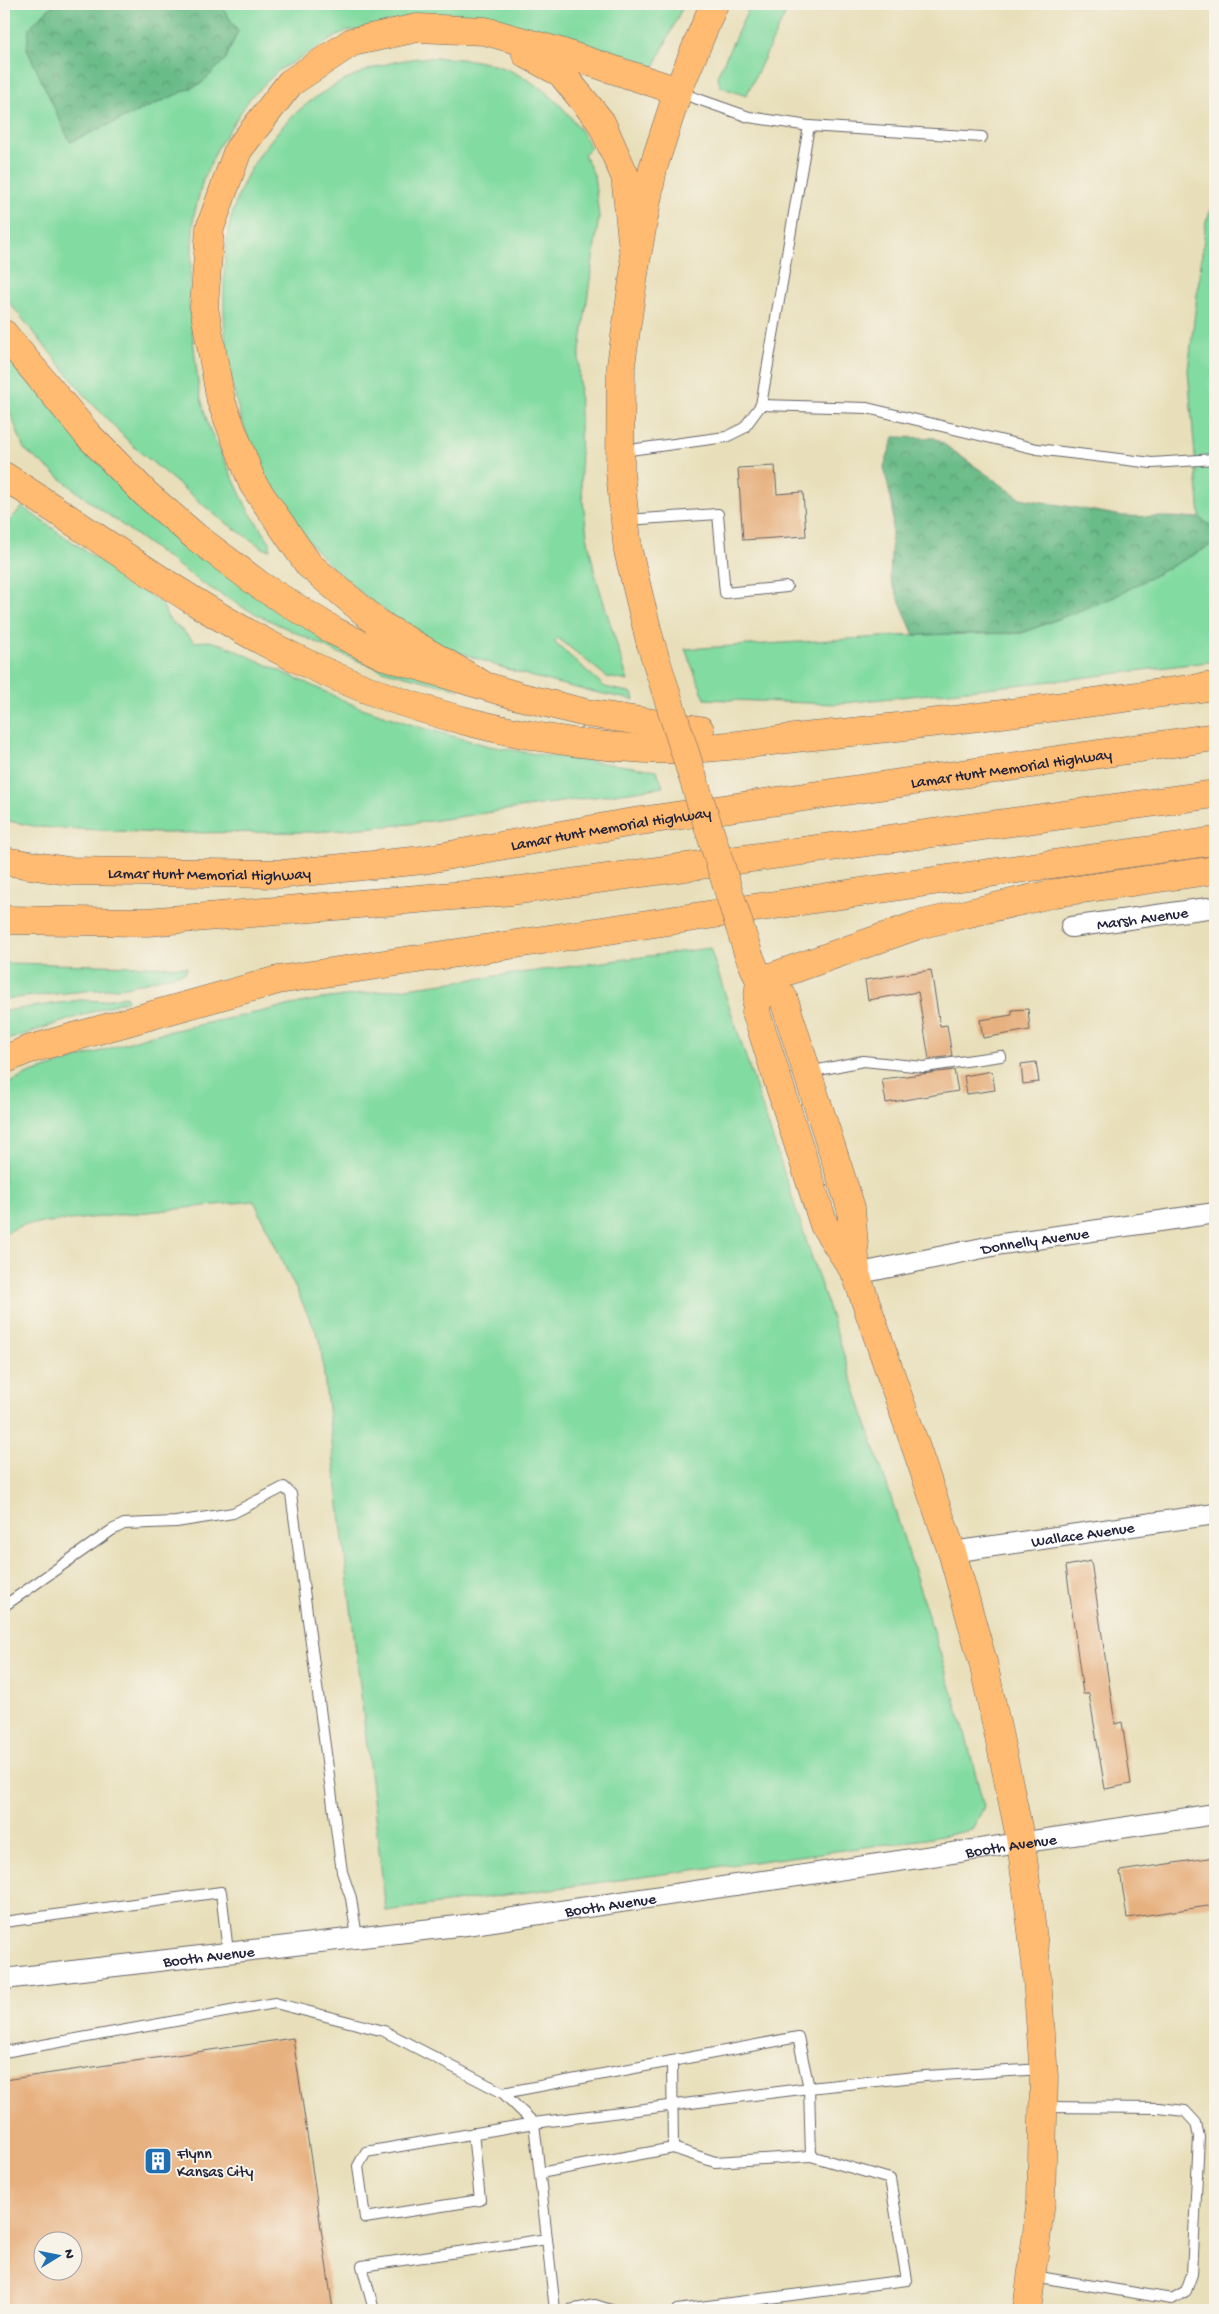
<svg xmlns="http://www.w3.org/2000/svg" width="1219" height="2314" font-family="'Gochi Hand',sans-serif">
<defs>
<pattern id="forest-crowns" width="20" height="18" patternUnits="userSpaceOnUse" patternTransform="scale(1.25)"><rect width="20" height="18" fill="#69bb87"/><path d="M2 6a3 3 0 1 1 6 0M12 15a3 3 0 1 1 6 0" fill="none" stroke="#569870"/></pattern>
</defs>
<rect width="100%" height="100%" fill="#f7f3e8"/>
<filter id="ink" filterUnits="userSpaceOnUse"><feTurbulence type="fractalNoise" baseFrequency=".02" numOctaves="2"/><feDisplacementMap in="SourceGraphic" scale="10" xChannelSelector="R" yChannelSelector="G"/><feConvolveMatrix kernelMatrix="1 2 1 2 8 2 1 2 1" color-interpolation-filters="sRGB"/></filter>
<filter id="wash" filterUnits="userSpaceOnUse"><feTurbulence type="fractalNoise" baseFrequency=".0096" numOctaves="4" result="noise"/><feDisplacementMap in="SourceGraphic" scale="20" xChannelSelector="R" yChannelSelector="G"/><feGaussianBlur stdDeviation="1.12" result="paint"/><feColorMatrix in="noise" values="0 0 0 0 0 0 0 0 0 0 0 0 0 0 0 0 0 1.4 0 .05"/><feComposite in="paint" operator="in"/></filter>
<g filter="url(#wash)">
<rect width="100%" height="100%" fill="#e8dfba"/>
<g fill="#82dba1" stroke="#527e6e">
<polygon points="4,4 54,4 29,28 70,142 202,83 225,60 238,31 220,4 684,4 654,67 498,21 346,31 279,70 250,98 218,147 203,180 194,215 189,304 199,391 209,428 248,510 270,542 270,550 263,548 219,518 133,446 88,399 4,296"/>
<polygon points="751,4 790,4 746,96 721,87 717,76"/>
<path d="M446,58C458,59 470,59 481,62C530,71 568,105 591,148L584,154L594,175L599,217L579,357L581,483L587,535L595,574L628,681L607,677L558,638L554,642L605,687L632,693L634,700C581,690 529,678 478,659C466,654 452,651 440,645C400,626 346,584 317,551C251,477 222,389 224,291C224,261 226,230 236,202C245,174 261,151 280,129C313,92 362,66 411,59C422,57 435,58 446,58Z"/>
<polygon points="1215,202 1215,529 1200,518 1188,370 1206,221"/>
<polygon points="4,339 185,534 460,690 382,670 338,653 244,608 202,583 85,498 24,449 7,404 4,407"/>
<polygon points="22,507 162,604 168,618 195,642 209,641 224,645 356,706 419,727 489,746 542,755 657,770 663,787 410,824 315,832 159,833 39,827 4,820 4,527"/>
<polygon points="1215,543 1215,661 1071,679 835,704 705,699 685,649 914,635 1022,633 1114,597"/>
<polygon points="710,948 891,1498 964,1729 984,1807 972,1830 926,1839 386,1911 320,1340 254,1201 22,1225 4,1234 4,1086 28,1074 152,1035 315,1000"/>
<polygon points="4,963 187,967 186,972 126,987 4,999"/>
<polygon points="126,996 128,1000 4,1041 4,1011 80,1000 101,1001"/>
</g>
<g fill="url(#forest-crowns)" stroke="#466e61">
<polygon points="54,4 220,4 238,31 225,60 202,83 70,142 27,49 29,28"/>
<polygon points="894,437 935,438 1020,498 1123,516 1200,518 1215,529 1215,543 1114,597 1022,633 914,635 890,578 893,509 884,467"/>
</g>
<g id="blocks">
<g fill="#e7b07f" fill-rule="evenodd">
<polygon points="775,466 777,494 803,492 806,536 743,540 738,468"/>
<polygon points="931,970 940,1026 947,1025 952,1056 929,1059 918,992 868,1000 865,980"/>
<polygon points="1028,1009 1030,1030 983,1038 980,1020 1012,1015 1012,1010"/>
<polygon points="1036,1062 1039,1082 1023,1084 1021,1064"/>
<polygon points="954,1070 958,1091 886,1103 882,1079"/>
<polygon points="992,1071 995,1090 967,1094 964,1076"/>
<polygon points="1091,1561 1115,1724 1122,1722 1131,1784 1105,1789 1089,1694 1083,1694 1066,1566"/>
<polygon points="1215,1857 1215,1905 1127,1918 1120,1871"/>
<path d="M293,2038L333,2310H4V2080ZM42,2242H72V2272H42Z"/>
</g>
</g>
</g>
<g filter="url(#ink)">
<use href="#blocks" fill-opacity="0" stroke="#676467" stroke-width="1"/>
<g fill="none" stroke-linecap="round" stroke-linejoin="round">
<defs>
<g id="service">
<polyline points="678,92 749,117 809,126 982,137"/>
<polyline points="761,405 867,408 1037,449 1152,463 1215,459"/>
<polyline points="622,451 726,437 744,428 761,405 809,126"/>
<polyline points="626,520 718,514 725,593 787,587"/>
<polyline points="809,1072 863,1061 924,1067 1001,1056"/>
<polyline points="4,1606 112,1530 124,1524 176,1522 233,1513 284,1487 291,1494 342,1872 351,1898 357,1937"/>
<polyline points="4,1922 221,1892 228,1952"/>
<polyline points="4,2052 275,2003 384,2031 503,2093 534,2123 555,2310"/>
<polyline points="503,2093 798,2037 809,2088 811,2156 715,2162 673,2148"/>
<polyline points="473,2133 480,2200 365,2218 358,2166 366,2152 534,2123 809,2088 925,2076 1043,2069"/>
<polyline points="540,2173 673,2148 672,2061"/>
<polyline points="1033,2276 1172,2299 1186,2291 1192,2274 1199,2137 1196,2123 1185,2111 1159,2108 1045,2107"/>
<polyline points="374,2310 362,2266 547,2239"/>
<polyline points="570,2310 595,2305 611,2310"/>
<polyline points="677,2310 907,2280 890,2179 811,2156"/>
</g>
<g id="minor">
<path id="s1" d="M1071,927L1215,907"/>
<path id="s2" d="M856,1274L1002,1244L1215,1213"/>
<path id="s3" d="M952,1552L1215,1514"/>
<path id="s4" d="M4,1979L466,1925L1215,1814"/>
</g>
<g id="primary">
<polyline points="650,641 628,551 620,472 621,365 635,267 653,168 678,91 714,4"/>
<polyline points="748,953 760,981 756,1012 824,1225 856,1274 952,1552 983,1662 1005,1765 1021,1842 1036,1963 1044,2077 1041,2201 1027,2310"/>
<polyline points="760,981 783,997 851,1208 856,1270"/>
</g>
<g id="motorway">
<polyline points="526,54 561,73 601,122 625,176 635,267"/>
<polyline points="4,334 88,435 146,494 196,537 261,586 334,631 382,655 518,696 586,713 700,730"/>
<path d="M4,476C101,538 200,613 304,662C409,713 530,743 646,749C701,752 758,742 813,736C947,723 1081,703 1215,686"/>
<polyline points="480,683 379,624 309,565 253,484 221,401 204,307 210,228 238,150 290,83 352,42 417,28 485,31 557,51 678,91"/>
<path id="s5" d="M4,861L68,871L283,874L423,860L627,823L1215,737"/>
<polyline points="4,920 147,922 512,891 1215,794"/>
<polyline points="760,981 918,925 1055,893 1215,870"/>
<polyline points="4,1060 27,1050 278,980 940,880 1215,841"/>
</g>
</defs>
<use href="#service" stroke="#676467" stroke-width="12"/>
<use href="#minor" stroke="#676467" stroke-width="22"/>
<use href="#primary" stroke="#676467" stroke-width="29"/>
<use href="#motorway" stroke="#676467" stroke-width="29"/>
<use href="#service" stroke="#fff" stroke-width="10"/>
<use href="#minor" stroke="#fff" stroke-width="20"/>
<use href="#primary" stroke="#ffbb71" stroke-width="28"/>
<use href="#motorway" stroke="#ffbb71" stroke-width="28"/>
<defs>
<polyline id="primary-bridge" points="650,641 748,953"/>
</defs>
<use href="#primary-bridge" stroke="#676467" stroke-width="29" stroke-linecap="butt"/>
<use href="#primary-bridge" stroke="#ffbb71" stroke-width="28"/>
</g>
</g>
<defs>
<symbol id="building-square" viewBox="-11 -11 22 22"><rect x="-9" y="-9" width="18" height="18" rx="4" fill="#1f6fb2" stroke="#f7f3e8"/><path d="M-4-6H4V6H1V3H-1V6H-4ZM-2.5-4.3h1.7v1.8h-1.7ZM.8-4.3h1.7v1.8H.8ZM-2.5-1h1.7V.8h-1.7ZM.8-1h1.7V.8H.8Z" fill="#fff"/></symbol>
</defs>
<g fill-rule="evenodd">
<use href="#building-square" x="142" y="2145" width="32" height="32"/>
</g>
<g text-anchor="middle" stroke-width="4" stroke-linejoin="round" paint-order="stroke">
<g font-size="16" fill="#22223b" stroke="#f7f3e8">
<text dy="6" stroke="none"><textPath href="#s5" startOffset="1016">Lamar Hunt Memorial Highway</textPath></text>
<text dy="6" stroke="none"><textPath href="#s5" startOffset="611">Lamar Hunt Memorial Highway</textPath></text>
<text dy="6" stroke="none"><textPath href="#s5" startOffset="206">Lamar Hunt Memorial Highway</textPath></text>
<text dy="6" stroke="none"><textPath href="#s1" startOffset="72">Marsh Avenue</textPath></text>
<text dy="6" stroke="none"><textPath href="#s2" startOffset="182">Donnelly Avenue</textPath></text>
<text dy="6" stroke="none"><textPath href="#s3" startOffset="132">Wallace Avenue</textPath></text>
<text dy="6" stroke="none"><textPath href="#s4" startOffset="1016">Booth Avenue</textPath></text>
<text dy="6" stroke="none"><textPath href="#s4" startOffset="611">Booth Avenue</textPath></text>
<text dy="6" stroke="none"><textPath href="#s4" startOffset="206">Booth Avenue</textPath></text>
</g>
<g font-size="16" fill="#22223b" stroke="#f7f3e8" text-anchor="start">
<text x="177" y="2158">Flynn<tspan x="177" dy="18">Kansas City</tspan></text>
</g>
</g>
<rect width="1219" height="2314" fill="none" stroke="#f7f3e8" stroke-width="20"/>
<g transform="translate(58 2256) rotate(80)"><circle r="24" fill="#f7f3e8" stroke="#a29fa3"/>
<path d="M0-4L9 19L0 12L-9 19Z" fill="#1f6fb2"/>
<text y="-8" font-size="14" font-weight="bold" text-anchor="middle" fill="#22223b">N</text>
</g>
</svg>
